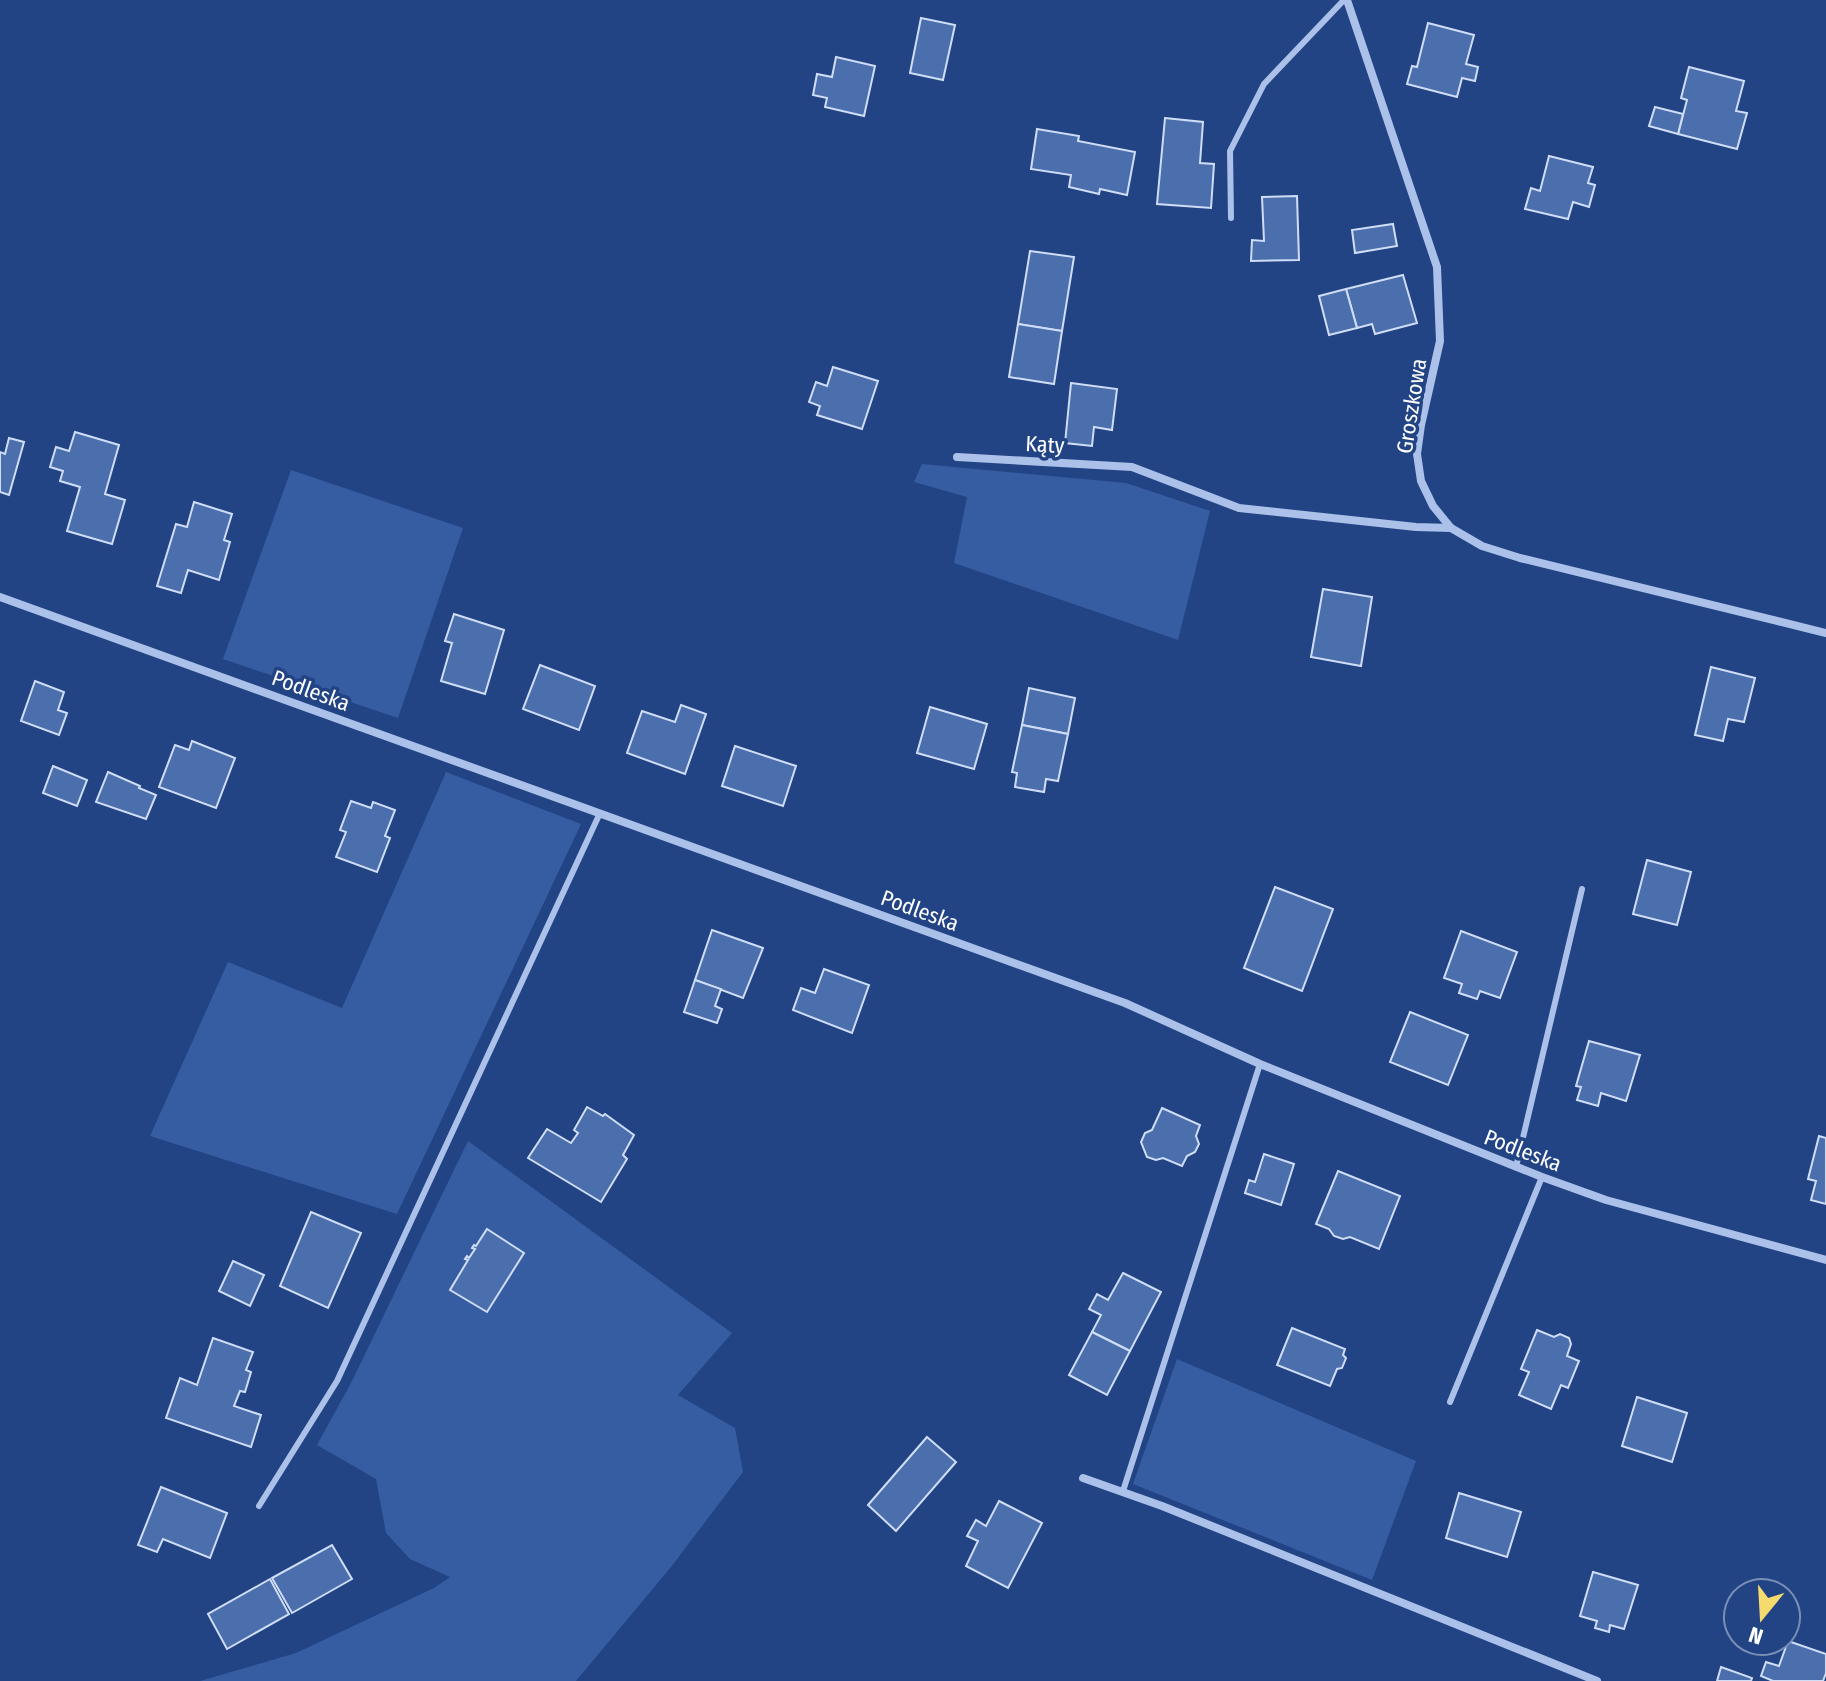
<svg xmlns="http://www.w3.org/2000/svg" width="1826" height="1681" font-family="'Fira Sans Condensed',sans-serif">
<rect width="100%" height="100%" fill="#224485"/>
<g fill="#365ca2">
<polygon points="922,464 1126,483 1210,511 1178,640 954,563 967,497 914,482"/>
<polygon points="291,470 463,528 398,718 223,659"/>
<polygon points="446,772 581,824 397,1214 150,1136 228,962 342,1008"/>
<polygon points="468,1141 732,1333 678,1395 735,1428 743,1472 671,1567 576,1681 200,1681 296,1653 434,1588 450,1577 410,1559 386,1533 376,1479 317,1445 352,1381"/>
<polygon points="1177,1359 1416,1461 1372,1580 1133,1484"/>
</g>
<g fill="#4b6ead" stroke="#cfddf7" stroke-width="2">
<polygon points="921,18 955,25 943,80 910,73"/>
<polygon points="1428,23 1474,35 1466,64 1478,67 1475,81 1462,78 1457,97 1407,84 1412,66 1417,67"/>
<polygon points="836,57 875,66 864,116 825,107 827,98 813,95 817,74 832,77"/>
<polygon points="1689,67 1744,81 1736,111 1747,113 1737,149 1678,134 1687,100 1681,98"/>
<polygon points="1655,107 1683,114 1678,134 1649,126"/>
<polygon points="1165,118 1203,122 1200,163 1214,164 1211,208 1157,204"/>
<polygon points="1037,129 1079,136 1078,141 1135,152 1127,195 1100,189 1099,194 1069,187 1071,175 1031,169"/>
<polygon points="1549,156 1593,167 1588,183 1595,185 1589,207 1573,202 1568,219 1525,209 1531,188 1540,191"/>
<polygon points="1297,196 1299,260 1251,261 1252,240 1264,241 1262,197"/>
<polygon points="1393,224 1397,246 1355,253 1352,230"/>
<polygon points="1030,251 1074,257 1062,331 1018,324"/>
<polygon points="1403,275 1417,323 1375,334 1372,324 1357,328 1346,289"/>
<polygon points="1346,289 1357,328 1329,335 1319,296"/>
<polygon points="1018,324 1062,331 1054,384 1009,377"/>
<polygon points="833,367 878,381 862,429 817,415 820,406 809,402 816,382 827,386"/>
<polygon points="1071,383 1117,389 1112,430 1094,427 1092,446 1065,443"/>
<polygon points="75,432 119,445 105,494 125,500 112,544 67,531 80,487 60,481 63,471 50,467 56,447 69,451"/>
<polygon points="9,438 24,442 9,495 0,492 0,452 5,454"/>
<polygon points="194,502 232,514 224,540 230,542 219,580 188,570 181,593 157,586 176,524 187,527"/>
<polygon points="1323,589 1372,597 1361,666 1311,657"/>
<polygon points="454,614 504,630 485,694 441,681 452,643 445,641"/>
<polygon points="540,665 595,686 579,730 523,709"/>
<polygon points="1711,667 1755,678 1744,722 1728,719 1723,741 1695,735"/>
<polygon points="35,681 64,692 58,710 67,713 59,735 21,721"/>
<polygon points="1029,688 1075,698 1068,734 1022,725"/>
<polygon points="681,705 706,714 685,774 627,753 642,711 675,722"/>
<polygon points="930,707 987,724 974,769 917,753"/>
<polygon points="1022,725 1068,734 1058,781 1046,779 1044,792 1015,787 1017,773 1012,772"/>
<polygon points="192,741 235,758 216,808 159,787 175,745 189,750"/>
<polygon points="735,746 796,766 783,806 722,786"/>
<polygon points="53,766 87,780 77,806 43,793"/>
<polygon points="108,772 140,786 139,788 156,795 146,819 96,802"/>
<polygon points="351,801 371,808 373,802 395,810 385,836 390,838 377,872 336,857 346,832 340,830"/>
<polygon points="1647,860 1691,872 1677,925 1633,914"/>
<polygon points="1275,887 1333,909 1302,991 1244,968"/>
<polygon points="712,930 763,948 743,998 695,980"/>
<polygon points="1461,931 1517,952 1500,998 1480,991 1477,999 1459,993 1462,984 1444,978"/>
<polygon points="824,969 869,985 852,1033 793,1010 801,988 815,993"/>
<polygon points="695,980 721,989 715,1006 722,1009 717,1023 684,1012"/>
<polygon points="1410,1012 1468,1035 1448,1085 1390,1062"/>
<polygon points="1589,1041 1640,1055 1626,1101 1601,1093 1598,1106 1577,1100 1581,1087 1576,1086"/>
<polygon points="587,1107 603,1116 605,1114 634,1135 623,1155 627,1159 601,1202 528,1158 547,1129 571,1143 578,1133 574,1130"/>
<polygon points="1162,1108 1200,1125 1196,1136 1199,1144 1195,1152 1187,1156 1182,1166 1163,1158 1156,1160 1147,1157 1141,1142 1145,1133 1152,1130"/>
<polygon points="1819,1136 1826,1138 1826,1204 1811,1200 1816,1181 1808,1179"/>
<polygon points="1264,1154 1294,1164 1281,1205 1245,1193 1249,1180 1255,1182"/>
<polygon points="1338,1171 1400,1196 1379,1249 1350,1237 1343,1239 1334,1236 1329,1229 1316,1224"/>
<polygon points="311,1212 361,1233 328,1308 280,1286"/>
<polygon points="487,1229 524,1253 487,1312 450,1290 468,1260 465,1259 467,1256 469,1258 475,1249 472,1248 474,1245 476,1246"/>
<polygon points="233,1261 264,1275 250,1306 219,1291"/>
<polygon points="1123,1273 1161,1292 1130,1351 1092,1332 1101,1315 1089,1309 1097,1294 1108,1300"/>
<polygon points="1292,1328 1345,1349 1343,1355 1346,1358 1342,1368 1337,1369 1330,1386 1277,1365"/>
<polygon points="1537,1330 1554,1337 1560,1334 1569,1338 1571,1344 1567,1356 1579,1361 1568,1388 1561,1385 1551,1409 1519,1395 1529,1372 1521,1369"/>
<polygon points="1092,1332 1130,1351 1107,1395 1069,1375"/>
<polygon points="213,1338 253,1352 246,1370 251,1372 245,1392 240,1391 234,1406 261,1415 251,1447 166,1418 180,1378 197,1385"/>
<polygon points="1637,1397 1687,1413 1672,1462 1622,1446"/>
<polygon points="927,1437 956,1462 896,1531 868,1505"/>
<polygon points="161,1487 227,1513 210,1558 163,1539 157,1552 138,1545"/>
<polygon points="1459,1493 1521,1512 1507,1557 1446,1538"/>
<polygon points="999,1501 1042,1523 1008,1588 966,1566 978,1541 967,1536 976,1520 986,1526"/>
<polygon points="332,1545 352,1579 292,1613 272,1578"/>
<polygon points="1593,1572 1638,1585 1624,1629 1610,1625 1609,1632 1595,1628 1597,1621 1580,1616"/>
<polygon points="270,1579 289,1614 227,1649 208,1614"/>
<polygon points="1788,1641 1826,1654 1826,1673 1823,1681 1773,1681 1761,1676 1766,1662 1779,1666"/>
<polygon points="1721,1667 1752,1678 1751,1681 1717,1681"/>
</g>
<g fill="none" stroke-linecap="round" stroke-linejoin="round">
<g stroke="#abc1e9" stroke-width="6">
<polyline points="1231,218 1230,151 1264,84 1344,0"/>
<polyline points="1516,1167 1582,889"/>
<polyline points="1450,1402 1542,1177"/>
<polyline points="1123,1491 1260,1064"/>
<polyline points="259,1506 337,1381 600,813"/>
</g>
<g stroke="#abc1e9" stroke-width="8">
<polyline points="1347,0 1437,267 1440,341 1421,425 1417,454 1421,481 1433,506 1451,528 1482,546 1520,558 1826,633"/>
<polyline points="957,457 1132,467 1239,508 1416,527 1451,528"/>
<polyline points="0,597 1125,1003 1260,1064 1542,1177 1606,1200 1826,1260"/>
<polyline points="1083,1478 1162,1506 1597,1681"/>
</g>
</g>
<g text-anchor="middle" stroke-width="7" stroke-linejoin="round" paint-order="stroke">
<g font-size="22" fill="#fff" stroke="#224485">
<text transform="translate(1411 406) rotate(-81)" y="8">Groszkowa</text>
<text transform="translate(1045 444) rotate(3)" y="8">Kąty</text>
<text transform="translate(311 690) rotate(20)" y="8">Podleska</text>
<text transform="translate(920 910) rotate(20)" y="8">Podleska</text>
<text transform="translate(1523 1150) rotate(21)" y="8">Podleska</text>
</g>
</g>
<g transform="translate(1762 1617) rotate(198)"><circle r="38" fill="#224485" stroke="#7a8fb6" stroke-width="2"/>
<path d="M0-6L14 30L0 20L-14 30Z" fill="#f5da6d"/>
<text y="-12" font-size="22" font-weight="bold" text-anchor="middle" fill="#ffffff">N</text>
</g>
</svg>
